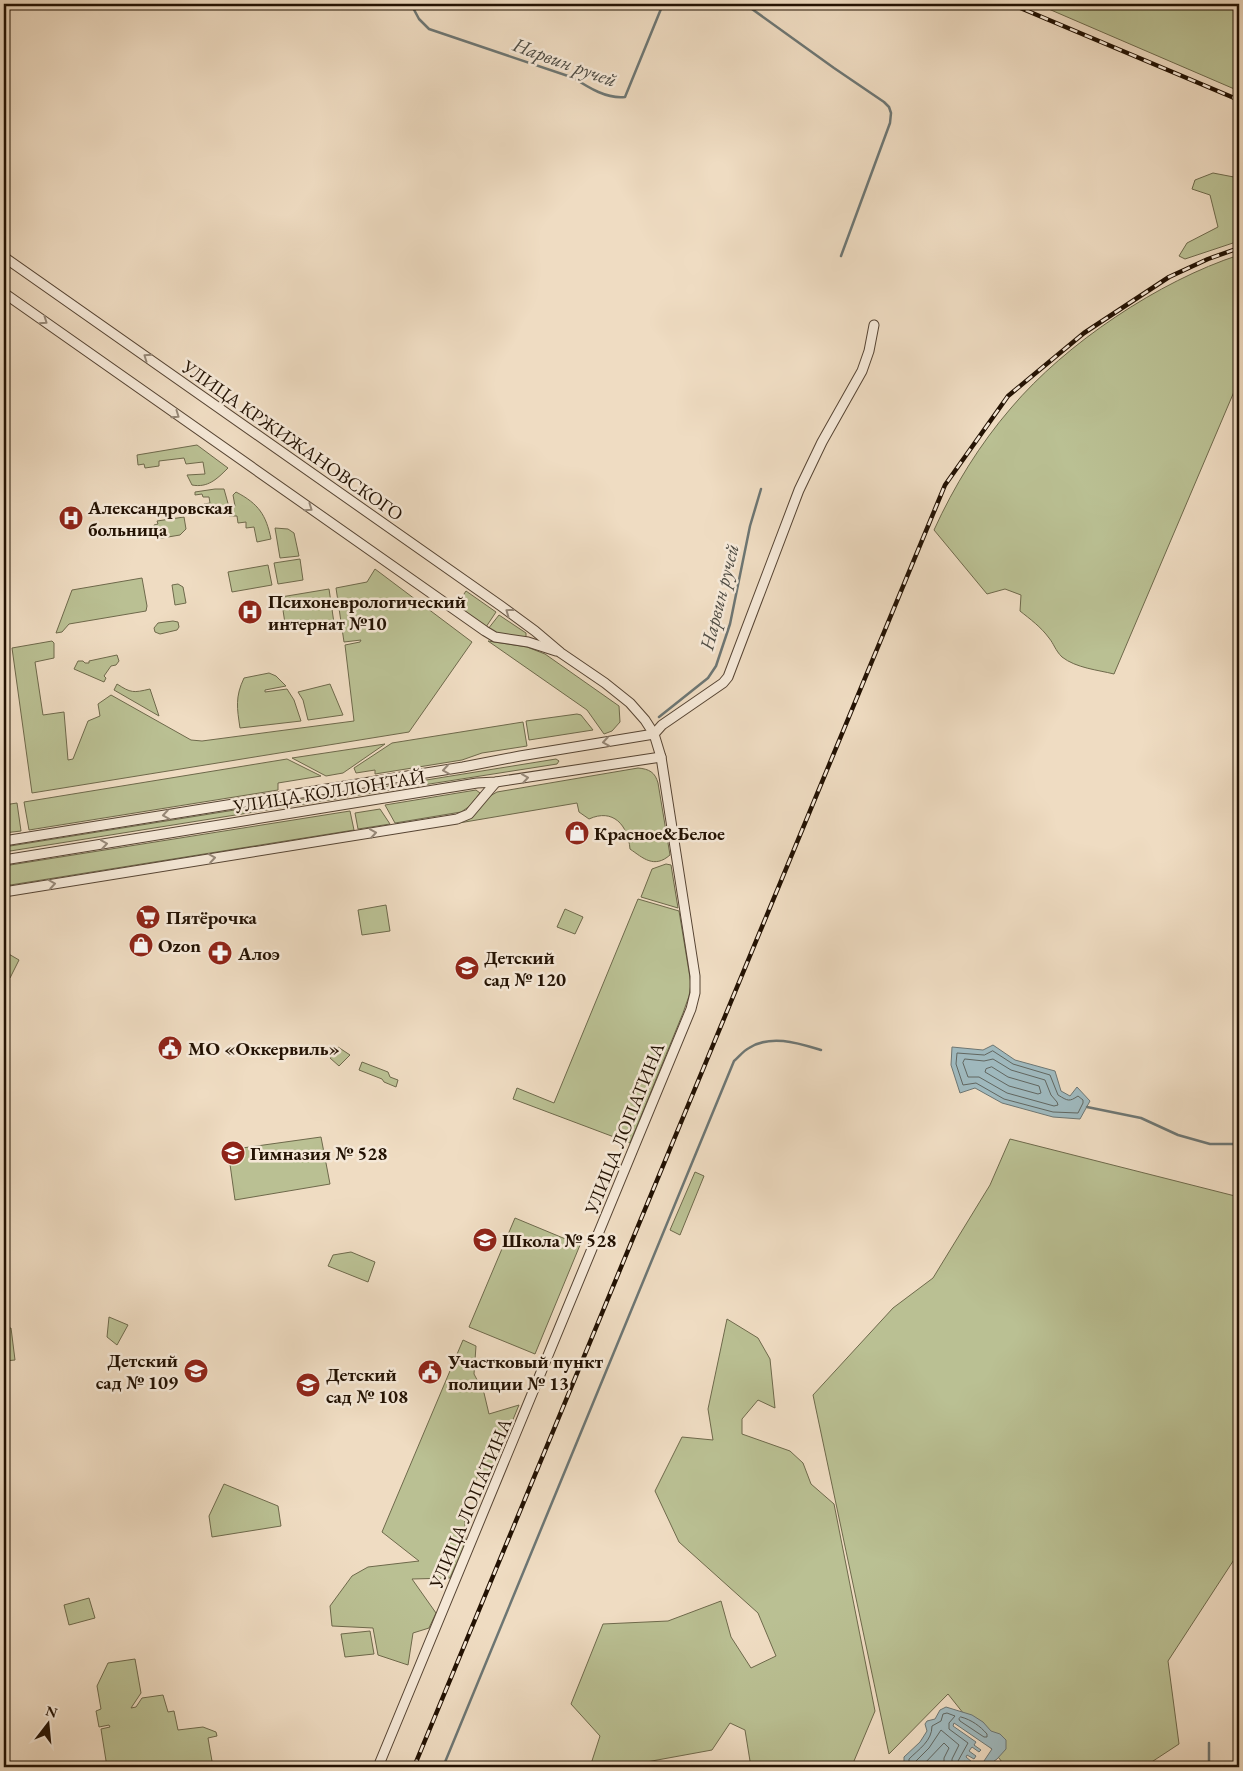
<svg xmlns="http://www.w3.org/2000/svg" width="1243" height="1771" font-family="'EB Garamond',serif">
<rect width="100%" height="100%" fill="#efdcc2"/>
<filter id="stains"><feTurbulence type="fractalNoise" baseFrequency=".004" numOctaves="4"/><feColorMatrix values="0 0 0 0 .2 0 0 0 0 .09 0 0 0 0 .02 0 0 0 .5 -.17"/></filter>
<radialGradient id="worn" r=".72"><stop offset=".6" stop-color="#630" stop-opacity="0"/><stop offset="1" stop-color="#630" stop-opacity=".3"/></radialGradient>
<g fill="#bac093" stroke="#6e694b">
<polygon points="1037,4 1239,4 1239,91"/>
<polygon points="1213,173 1239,178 1239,241 1185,259 1179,256 1187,243 1218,227 1210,195 1192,189 1195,180"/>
<path d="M1239,255V380L1114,674C1098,670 1076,668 1062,657C1055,650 1054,644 1049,638C1041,627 1030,619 1020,611L1021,595L1005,589L987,594L934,530C954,486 980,444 1011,408C1066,343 1159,281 1239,255Z"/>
<path d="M197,445L228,468C217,479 208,488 192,485L187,475L205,474L203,462L186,464L184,458L159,461V466L145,468L144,464L138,465L137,455Z"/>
<path d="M215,489H224L229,507L235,506L233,495L236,492C259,504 266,515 271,539L257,542L254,527L246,528V522L238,523L237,516H229L228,510L206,512L204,504L210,503L209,497H203L202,494L195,495V492Z"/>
<polygon points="184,517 186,529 180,535 156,539 154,525 158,524 157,521"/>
<polygon points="275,528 288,529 294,533 299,556 280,558"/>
<polygon points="300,559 303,580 278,584 274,563"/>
<polygon points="268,565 272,585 232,592 228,572"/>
<polygon points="375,569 472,642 409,732 32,793 12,648 52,641 54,643 54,658 35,662 43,715 64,712 68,760 73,759 88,721 100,716 98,704 111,695 191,740 202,741 354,721 345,645 360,642 361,640 344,642 336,588 367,582"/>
<polygon points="142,578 147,606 146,611 69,624 62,632 56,633 72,590"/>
<polygon points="178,584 183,587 186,603 175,605 172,585"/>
<polygon points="329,589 334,623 286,630 281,597"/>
<polygon points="466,591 496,612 486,627 456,606"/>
<polygon points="499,615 526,633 526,637 524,638 494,633 488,629"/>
<polygon points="173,621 178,622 179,627 177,630 160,634 155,632 154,628 158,623"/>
<polygon points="488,641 527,647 545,654 619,706 620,722 612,731 604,734 587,710"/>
<polygon points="117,655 119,661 116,665 111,666 104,676 106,678 104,682 74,669 78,661 83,661 85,663 89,663 89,661"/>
<path d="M269,673L276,676L286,686L265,690V692L287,689L294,700L301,721L240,728C237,708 235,697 244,678Z"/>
<path d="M117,684C131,693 133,693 150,689L159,716L114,690Z"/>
<polygon points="330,684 343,715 308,720 303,700 298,692"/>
<polygon points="577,714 581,715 593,730 529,740 526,721"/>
<polygon points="523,722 527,746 482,753 462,760 375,774 375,770 356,773 354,768 392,743"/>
<polygon points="385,744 343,773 326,776 292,758"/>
<polygon points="287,759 321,776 278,783 278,790 29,830 24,802"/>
<polygon points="556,759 559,761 557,764 353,796 352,792"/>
<path d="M638,768C649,769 655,772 658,783L670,855C654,869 643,858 630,849C628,825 613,808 589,819L579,812L577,803L459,823L472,816L490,796L497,792Z"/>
<polygon points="476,790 480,793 470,806 461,812 395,823 385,805"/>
<polygon points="347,792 348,797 4,852 4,847"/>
<polygon points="17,803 21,831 4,833 4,805"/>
<polygon points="380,809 390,824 358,829 355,813"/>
<polygon points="350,811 354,830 4,886 4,866"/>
<polygon points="666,864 671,865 678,908 641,897 652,869"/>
<polygon points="638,899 679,911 691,984 689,996 683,1013 630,1143 513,1099 517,1088 554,1103"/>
<polygon points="386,905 390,931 362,935 358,910"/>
<polygon points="565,909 583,917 575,934 557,927"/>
<polygon points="4,953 7,953 19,960 10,978 4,979"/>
<polygon points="338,1047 350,1055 339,1066 330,1058"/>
<polygon points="362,1062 388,1072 390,1077 398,1080 396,1087 384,1082 382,1079 359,1070"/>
<polygon points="321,1137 330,1184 235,1200 228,1150"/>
<polygon points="1010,1139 1239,1197 1239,1552 1168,1661 1179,1744 1144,1767 1006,1767 948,1694 889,1754 813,1395 893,1308 933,1278 990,1185"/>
<polygon points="695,1172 704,1176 680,1235 670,1230"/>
<polygon points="515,1218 580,1245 535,1354 469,1327"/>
<polygon points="351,1252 375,1262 368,1282 328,1266 333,1255"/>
<polygon points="109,1317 128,1325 117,1345 107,1337"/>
<polygon points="727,1319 758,1338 770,1359 775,1408 758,1400 742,1419 742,1434 790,1451 803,1463 811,1484 834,1504 875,1711 854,1761 855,1767 744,1767 750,1761 745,1730 730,1723 712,1750 619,1767 590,1767 600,1736 571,1704 603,1624 668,1621 721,1601 731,1637 751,1668 776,1656 758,1613 679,1542 655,1491 682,1437 713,1440 708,1409"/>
<polygon points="11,1328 15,1360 4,1361 4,1329"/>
<polygon points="463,1340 476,1346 474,1374 484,1393 489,1414 519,1405 490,1475 479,1473 464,1510 466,1542 450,1578 412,1579 436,1613 429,1628 413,1633 408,1665 378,1655 373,1628 332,1626 330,1606 352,1576 368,1567 419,1561 382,1532"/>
<polygon points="224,1484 278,1506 281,1526 212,1537 209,1516"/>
<polygon points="89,1598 95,1618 69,1625 64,1605"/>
<polygon points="370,1631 374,1654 345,1657 341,1634"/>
<polygon points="135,1659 141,1693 131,1708 136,1707 142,1698 163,1695 168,1712 174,1711 178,1730 203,1727 216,1732 217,1736 208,1738 213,1767 107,1767 101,1729 110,1727 109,1725 99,1727 96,1711 101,1709 97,1686 108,1663"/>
</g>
<g fill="#9fb9be" stroke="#6d7673">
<polygon points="993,1045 1015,1060 1055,1071 1061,1091 1070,1096 1077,1087 1090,1101 1080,1119 1053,1117 1002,1103 975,1088 960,1093 951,1065 952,1047 983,1050"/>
<polygon points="946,1707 972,1715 983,1722 991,1731 1000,1734 1006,1740 1006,1749 997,1759 990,1764 992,1767 980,1767 992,1749 954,1723 953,1726 976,1742 974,1745 981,1750 979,1752 972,1747 969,1751 976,1756 974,1759 967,1755 966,1757 972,1762 970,1765 964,1761 962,1764 967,1767 904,1767 904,1757 920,1742 927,1731 925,1724 927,1721 935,1719 940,1710"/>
</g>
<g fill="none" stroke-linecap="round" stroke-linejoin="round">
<g stroke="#616660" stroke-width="1">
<path d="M993,1051L1013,1064L1050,1075L1058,1095C1068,1101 1069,1102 1078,1096L1083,1100V1103L1078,1113L1053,1112L1004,1099L976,1083L963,1085L956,1064L957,1053L984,1055Z"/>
<polygon points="965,1059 984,1061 993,1059 1011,1070 1045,1080 1051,1095 1057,1102 1058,1105 1054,1106 1007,1093 979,1077 968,1077 963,1063"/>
<polygon points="992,1067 1008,1077 1039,1086 1041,1093 1038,1094 1009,1086 985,1072 986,1069"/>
<path d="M961,1717C972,1720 980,1726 987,1734V1737H984L960,1721L959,1719Z"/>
<path d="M909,1767V1759C919,1749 932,1741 932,1726L941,1721L943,1714L947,1713L955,1716L949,1723V1729L968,1743L958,1761L959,1767"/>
<polyline points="915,1767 915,1762 929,1748 941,1730 959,1745 952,1759 952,1767"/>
<polyline points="923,1767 923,1765 944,1743 949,1748 944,1758 944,1767"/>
</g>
<g stroke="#6d7673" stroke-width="2.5">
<path d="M411,4L419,19L429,29L574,78C589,88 607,99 625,97L663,4"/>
<polyline points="745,4 834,68 884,102 889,107 891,113 890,123 841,256"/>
<polyline points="659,717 708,678 716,666 730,624 750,526 761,489"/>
<polyline points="1087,1107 1141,1118 1178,1135 1210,1144 1239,1144"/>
<polyline points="1209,1743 1209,1767"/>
<path d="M443,1767L734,1061C739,1057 743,1051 749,1048C771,1034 798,1043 821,1050"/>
</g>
<defs>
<g id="minor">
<polyline points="4,257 501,606 535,631 561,653 605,683 630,703 645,720 654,734 661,757 695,976 695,993 691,1009 378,1767"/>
<polyline points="4,293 485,631 495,637 528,642 556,651"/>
<polyline points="654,734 662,725 723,683 728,677 799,490 822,442 862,371 869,351 874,325"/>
<polyline points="4,841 463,767 520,756 654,734"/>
<polyline points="4,860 477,783 496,782 661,757"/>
<polyline points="4,892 457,819 469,814 496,782"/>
</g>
</defs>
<use href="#minor" stroke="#564433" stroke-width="11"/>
<use href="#minor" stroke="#f5e8d7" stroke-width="9"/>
<defs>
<g id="rail">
<polyline points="1011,4 1239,100"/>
<polyline points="414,1767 945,485 1008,396 1084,333 1169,277 1208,259 1239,248"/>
</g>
</defs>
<use href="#rail" stroke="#231203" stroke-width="4.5"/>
<use href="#rail" stroke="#f5e8d7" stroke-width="2.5" stroke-dasharray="8" stroke-linecap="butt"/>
</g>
<defs><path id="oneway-chevron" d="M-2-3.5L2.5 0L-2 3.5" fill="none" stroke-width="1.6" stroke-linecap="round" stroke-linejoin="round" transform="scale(1.25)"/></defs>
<g stroke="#968878">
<use href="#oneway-chevron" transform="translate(44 321) rotate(35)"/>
<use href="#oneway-chevron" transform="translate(147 357) rotate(-145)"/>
<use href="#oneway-chevron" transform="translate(176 415) rotate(35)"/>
<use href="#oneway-chevron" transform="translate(309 508) rotate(35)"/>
<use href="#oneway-chevron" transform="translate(509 612) rotate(-144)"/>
<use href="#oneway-chevron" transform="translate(606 742) rotate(171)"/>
<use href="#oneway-chevron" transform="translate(446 770) rotate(171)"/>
<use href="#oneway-chevron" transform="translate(525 778) rotate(-9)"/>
<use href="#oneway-chevron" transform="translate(166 815) rotate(171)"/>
<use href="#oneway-chevron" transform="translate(373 833) rotate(-9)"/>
<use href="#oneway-chevron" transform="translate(104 844) rotate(-9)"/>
<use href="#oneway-chevron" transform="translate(212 858) rotate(-9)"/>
<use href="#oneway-chevron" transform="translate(52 884) rotate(-9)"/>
</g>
<defs>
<symbol id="hospital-disc" viewBox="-11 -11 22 22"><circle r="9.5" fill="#8f2418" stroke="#f5e8d7"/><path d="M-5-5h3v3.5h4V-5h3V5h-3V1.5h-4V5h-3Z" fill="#fff"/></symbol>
<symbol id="shop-disc" viewBox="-11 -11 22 22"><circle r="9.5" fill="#8f2418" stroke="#f5e8d7"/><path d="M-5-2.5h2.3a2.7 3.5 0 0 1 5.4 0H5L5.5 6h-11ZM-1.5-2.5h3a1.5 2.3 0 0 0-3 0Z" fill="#fff"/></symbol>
<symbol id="supermarket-disc" viewBox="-11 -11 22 22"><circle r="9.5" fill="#8f2418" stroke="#f5e8d7"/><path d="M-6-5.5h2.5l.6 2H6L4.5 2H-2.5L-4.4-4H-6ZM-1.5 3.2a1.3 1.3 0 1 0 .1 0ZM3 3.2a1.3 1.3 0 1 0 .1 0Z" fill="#fff"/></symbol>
<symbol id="pharmacy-disc" viewBox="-11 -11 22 22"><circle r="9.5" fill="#8f2418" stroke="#f5e8d7"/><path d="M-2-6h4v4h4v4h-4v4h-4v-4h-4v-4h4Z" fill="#fff"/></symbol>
<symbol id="school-disc" viewBox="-11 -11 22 22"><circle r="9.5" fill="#8f2418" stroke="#f5e8d7"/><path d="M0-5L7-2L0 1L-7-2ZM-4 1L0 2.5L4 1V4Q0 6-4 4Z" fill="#fff"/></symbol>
<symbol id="civic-disc" viewBox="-11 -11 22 22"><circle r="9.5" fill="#8f2418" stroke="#f5e8d7"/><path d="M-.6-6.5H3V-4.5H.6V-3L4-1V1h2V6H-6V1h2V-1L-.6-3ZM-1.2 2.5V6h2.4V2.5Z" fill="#fff"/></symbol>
</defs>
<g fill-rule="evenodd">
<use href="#hospital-disc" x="57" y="504" width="28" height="28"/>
<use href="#hospital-disc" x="236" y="598" width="28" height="28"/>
<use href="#shop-disc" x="563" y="819" width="28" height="28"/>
<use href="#supermarket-disc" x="134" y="903" width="28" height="28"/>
<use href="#shop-disc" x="127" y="931" width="28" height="28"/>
<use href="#pharmacy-disc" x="206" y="939" width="28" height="28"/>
<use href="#school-disc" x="453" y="954" width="28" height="28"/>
<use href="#civic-disc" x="156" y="1034" width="28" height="28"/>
<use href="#school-disc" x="219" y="1139" width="28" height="28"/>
<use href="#school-disc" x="471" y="1226" width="28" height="28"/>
<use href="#school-disc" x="182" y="1357" width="28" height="28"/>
<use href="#civic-disc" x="416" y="1358" width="28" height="28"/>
<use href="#school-disc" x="294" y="1371" width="28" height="28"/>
</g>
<g text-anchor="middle" stroke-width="5" stroke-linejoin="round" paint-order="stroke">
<g font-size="19" fill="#231203" stroke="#f5e8d7">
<text transform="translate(293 440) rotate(35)" y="7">УЛИЦА КРЖИЖАНОВСКОГО</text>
<text transform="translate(329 791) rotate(-9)" y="7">УЛИЦА КОЛЛОНТАЙ</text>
<text transform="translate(624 1128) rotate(-68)" y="7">УЛИЦА ЛОПАТИНА</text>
<text transform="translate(470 1503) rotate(-67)" y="7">УЛИЦА ЛОПАТИНА</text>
</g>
<g font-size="19" font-weight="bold" fill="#231203" stroke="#f5e8d7" text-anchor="start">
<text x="88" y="514">Александровская<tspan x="88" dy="22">больница</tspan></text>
<text x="268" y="608">Психоневрологический<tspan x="268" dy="22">интернат №10</tspan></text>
<text x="594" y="840">Красное&amp;Белое</text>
<text x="166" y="924">Пятёрочка</text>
<text x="158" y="952">Ozon</text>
<text x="238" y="960">Алоэ</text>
<text x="484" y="964">Детский<tspan x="484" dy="22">сад № 120</tspan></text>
<text x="188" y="1055">МО «Оккервиль»</text>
<text x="250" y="1160">Гимназия № 528</text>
<text x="502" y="1247">Школа № 528</text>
<text x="178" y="1367" text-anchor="end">Детский<tspan x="178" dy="22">сад № 109</tspan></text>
<text x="448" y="1368">Участковый пункт<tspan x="448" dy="22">полиции № 13</tspan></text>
<text x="326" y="1381">Детский<tspan x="326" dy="22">сад № 108</tspan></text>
</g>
<g font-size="20" font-style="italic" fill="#4e4c44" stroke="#f5e8d7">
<text transform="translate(565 62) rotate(20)" y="7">Нарвин ручей</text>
<text transform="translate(719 597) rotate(-76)" y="7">Нарвин ручей</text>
</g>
</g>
<rect width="1243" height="1771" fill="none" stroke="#efdcc2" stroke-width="20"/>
<rect x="5" y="5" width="1233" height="1761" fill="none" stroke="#231203" stroke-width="2.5"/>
<rect x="10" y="10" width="1223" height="1751" fill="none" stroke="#231203"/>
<g transform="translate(48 1724) rotate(16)" stroke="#f5e8d7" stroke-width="4" paint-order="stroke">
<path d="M0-4L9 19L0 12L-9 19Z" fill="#231203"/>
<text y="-8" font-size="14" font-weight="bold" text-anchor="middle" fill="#231203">N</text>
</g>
<rect width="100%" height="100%" filter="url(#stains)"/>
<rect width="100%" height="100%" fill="url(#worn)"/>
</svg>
